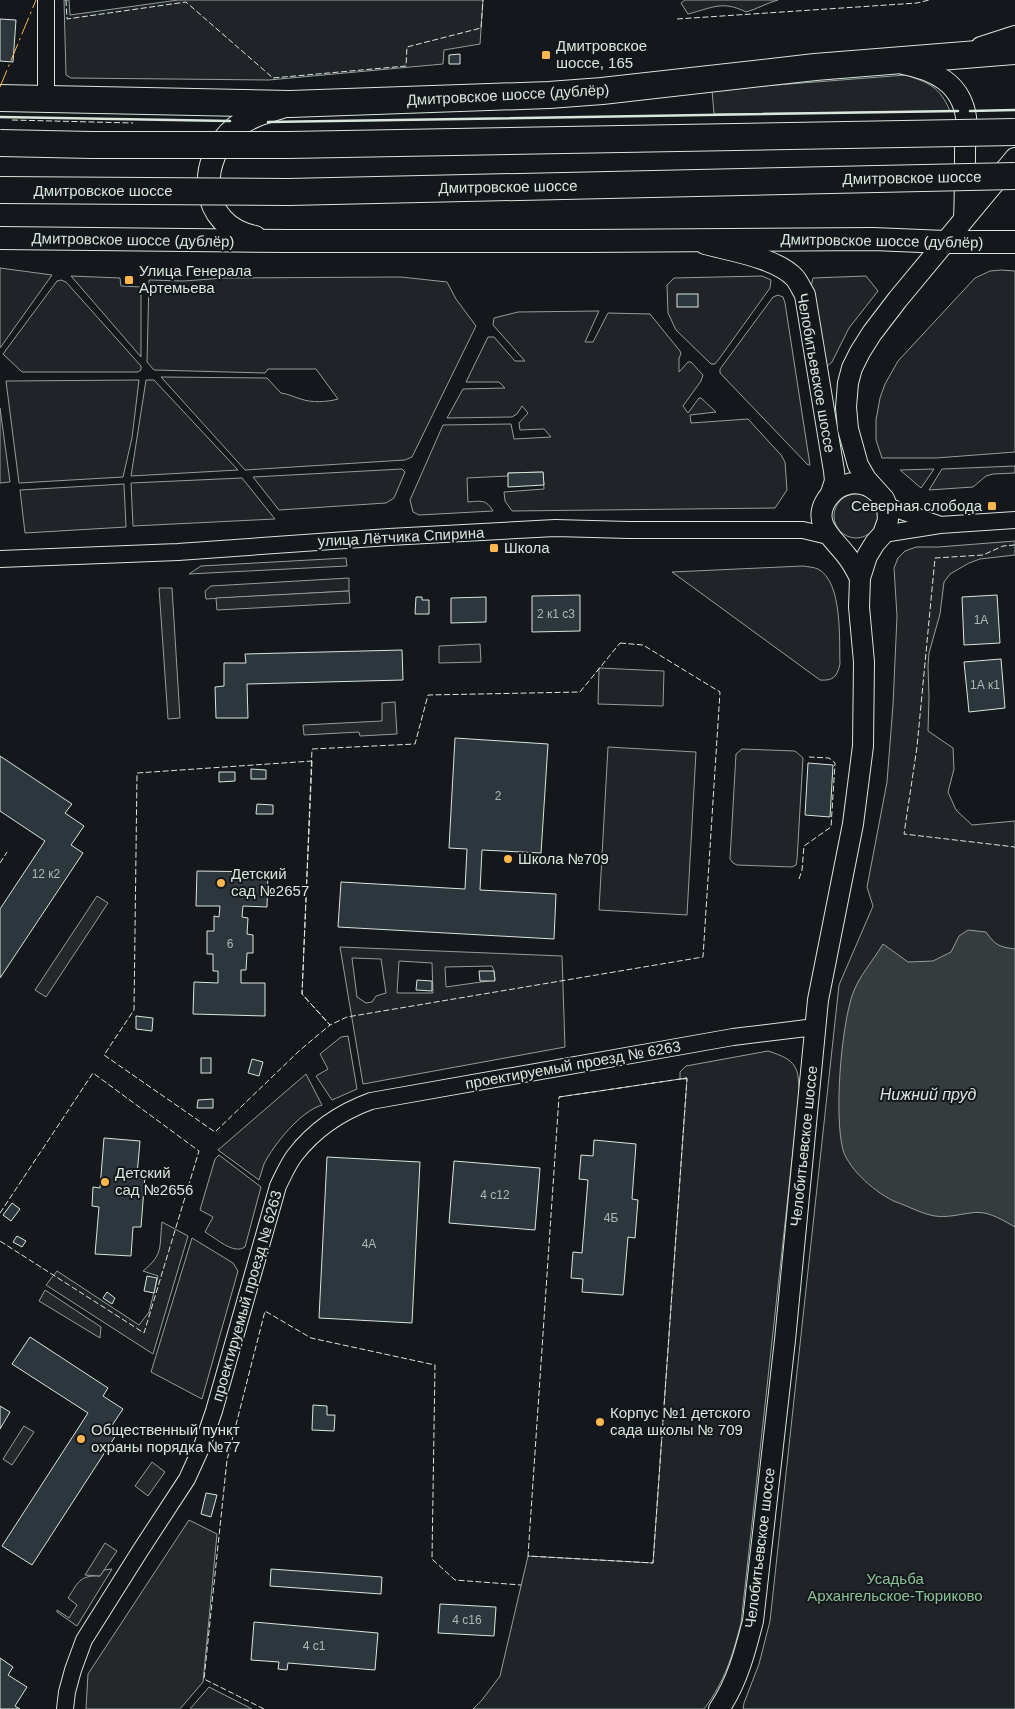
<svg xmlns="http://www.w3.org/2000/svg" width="1015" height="1709" font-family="Helvetica,sans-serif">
<rect width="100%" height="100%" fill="#14181c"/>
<g fill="#202428" stroke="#939e99" fill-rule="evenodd">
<polygon points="64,0 69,0 70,15 178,0 483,0 480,44 444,50 443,64 269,80 71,78 66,75"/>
<path d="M685,0H778C767,3 757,9 746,12C722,0 712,8 688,14L681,3Z"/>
<path d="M906,75C929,83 940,87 950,111L714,114L712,90Z"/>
<polygon points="0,268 52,275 0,348"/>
<polygon points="1001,270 1015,271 1015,452 936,458 882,458 876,440 876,420 880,398 885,384 898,361 975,278 990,271"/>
<polygon points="71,276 120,278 121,286 141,287 141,357"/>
<polygon points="762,276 771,280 770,288 719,359 715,364 711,364 676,330 668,313 667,285 674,278"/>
<polygon points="866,276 878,291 849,328 832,362 824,369 811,287 813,278"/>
<path d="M401,277L447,282L456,299L476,326L412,457L405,460L245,470L161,377L267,378L281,393C289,394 293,397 301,399C311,403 328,402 338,399L316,369H268L265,373L154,370L147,362L149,280L184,281L224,278Z"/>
<polygon points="61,280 66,282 141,366 141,370 138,372 22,372 3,354 57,281"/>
<polygon points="778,295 783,297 785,303 810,465 808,465 720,373 720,369 773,297"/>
<path d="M599,311L585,342H593L608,313L650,314L680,351L681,354L679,358V372L688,362H691L703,375L701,381L683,406L688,413L699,398H701L716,412L690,415L691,423L748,419L781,455L785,462L787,490L775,508L512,511L505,501L504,492L544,489L543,472L508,473V476L467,478L468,502C481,501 486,499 493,511L419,515L413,512L410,500L443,425L511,424L514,439L551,437L544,429L520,430L519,423L528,413L522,406L517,414L512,417L447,418L463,389L505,388L499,382H466L488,337H494L515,361H525L493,325L494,318L518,312Z"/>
<polygon points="139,380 132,438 123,477 19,483 6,381"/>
<polygon points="146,380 154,380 238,470 131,476"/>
<polygon points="0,408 10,482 0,483"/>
<polygon points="1015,466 1015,473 993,474 986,476 973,487 929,490 942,469"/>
<polygon points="402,469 405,472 394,498 386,503 279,510 253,477"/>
<polygon points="934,469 921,488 900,470"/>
<polygon points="242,478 275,519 133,526 131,483"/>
<polygon points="124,484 126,527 25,533 20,490"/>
<circle cx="856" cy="516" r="22"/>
<polygon points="1015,541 1015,555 980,559 969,563 950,574 944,582 940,614 929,653 928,666 929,698 928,731 953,748 954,769 948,792 956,810 972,825 1015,821 1015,1709 743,1709 744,1703 759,1664 770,1621 839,985 873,906 867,887 887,782 893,705 897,616 894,568 898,558 905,551 916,547 938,547"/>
<polygon points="346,558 347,566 189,574 201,566"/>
<path d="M803,566C808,567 814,567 818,569C843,582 839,641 840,664C837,677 833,681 820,680L672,572Z"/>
<polygon points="349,578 349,591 206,599 205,591 211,586"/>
<polygon points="480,644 481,662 439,663 439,646"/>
<polygon points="599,668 664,671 663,706 598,704"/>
<polygon points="608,747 696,752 687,915 599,910"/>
<polygon points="742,749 795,751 803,758 797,860 796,865 792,867 737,865 733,863 730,859 736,754"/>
<path d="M340,947L562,956L565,1047L363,1084ZM352,958L381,959L386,993L376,996L372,1002L366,1003L357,997ZM399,961L432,963L433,993H397ZM492,966L494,971L495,980L446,987L445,967Z"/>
<polygon points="348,1036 357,1089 332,1100 316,1076 328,1069 320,1054 341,1037"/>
<path d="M768,1051C797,1060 799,1067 799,1096L741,1623C732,1657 725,1681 704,1709H473L482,1700L500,1676L528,1556L653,1563L687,1079H680V1072L686,1066Z"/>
<path d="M306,1074L322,1105C301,1111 274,1144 264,1164C262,1169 261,1175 259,1180L218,1150Z"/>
<path d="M219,1155L261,1187L245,1247C233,1255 216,1238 205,1232L213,1217L200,1210L215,1159Z"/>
<path d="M162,1222L188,1236L153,1354L46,1285L57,1271L139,1325L149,1312L158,1276L143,1271C164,1254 159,1247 162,1222Z"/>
<polygon points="192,1238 233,1263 238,1271 202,1399 151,1372"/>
<path d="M112,1569L77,1626L57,1612V1610L69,1618L77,1605L68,1598C78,1583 79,1575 100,1576L104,1570Z"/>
<polygon points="209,1687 252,1709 190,1709"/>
</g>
<g fill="#24282b" stroke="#939e99">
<polygon points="159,588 172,588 180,718 168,719"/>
<polygon points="349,591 350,603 217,610 216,598"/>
<polygon points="395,702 397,734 360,736 359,732 304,735 303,725 382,721 382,703"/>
<polygon points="97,896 108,903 46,997 35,990"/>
<polygon points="45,1290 101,1327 100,1338 39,1301"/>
<polygon points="24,1426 34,1432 12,1465 3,1459"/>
<polygon points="152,1462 165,1472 148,1496 135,1486"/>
<polygon points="189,1520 217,1534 203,1682 180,1709 86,1709 88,1674"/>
<polygon points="105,1543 117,1551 100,1576 85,1575"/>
</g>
<path fill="#363b3e" stroke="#939e99" d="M968,930L986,932C995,945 999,947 1015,949V1227C1006,1222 995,1215 984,1213C972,1210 950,1219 935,1216C922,1214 908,1206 896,1202C877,1194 849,1170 843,1150C834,1115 841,1030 852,996C858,977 873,961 883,944L908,962L933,961L951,952L959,936Z"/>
<g fill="#2c363c" stroke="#d8e6dc">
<polygon points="0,19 16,20 13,62 0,61"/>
<polygon points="460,54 460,64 449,64 449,55"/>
<rect x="677" y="294" width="21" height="13"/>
<polygon points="543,472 544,485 508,487 508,473"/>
<polygon points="580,595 580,631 532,632 532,596"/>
<polygon points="997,595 1000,643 964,645 962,597"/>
<polygon points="416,597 422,597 422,600 429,600 429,614 415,614"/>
<polygon points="486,597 486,622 451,623 451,598"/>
<polygon points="402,650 403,680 247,684 248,718 216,718 215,687 224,686 224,663 246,663 245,654"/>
<polygon points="1001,659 1005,708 969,712 964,662"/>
<polygon points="455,738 548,744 541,853 482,850 480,890 556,894 554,939 338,927 341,882 465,889 467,849 449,848"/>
<polygon points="0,756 72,804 65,813 84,826 71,845 83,853 0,978 0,909 45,841 0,811"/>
<polygon points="808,763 833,765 830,817 805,815"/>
<polygon points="251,769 266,770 266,779 251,779"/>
<polygon points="219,772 235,772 235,781 219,782"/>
<polygon points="257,804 273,805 273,814 256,814"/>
<polygon points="197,871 268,872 267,907 243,906 242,917 248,918 247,934 253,935 253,953 247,953 246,970 241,970 241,983 265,983 265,1016 193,1014 194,982 218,983 218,971 213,971 213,954 207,954 207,931 214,931 214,916 219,917 220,906 196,906"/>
<polygon points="479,971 494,971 495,981 480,981"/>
<polygon points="417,980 432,981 432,991 416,990"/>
<polygon points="136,1016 153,1018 152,1031 136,1029"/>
<rect x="201" y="1058" width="10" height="15"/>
<polygon points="252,1059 263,1062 259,1076 248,1073"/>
<polygon points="213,1099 213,1108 197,1108 198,1100"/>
<polygon points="104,1138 140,1141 137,1175 145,1176 141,1227 133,1227 131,1256 95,1254 99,1207 92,1206 93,1187 100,1188"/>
<polygon points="594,1140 636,1144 632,1199 638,1200 635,1238 628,1237 623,1295 582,1292 583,1279 571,1278 573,1252 582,1253 588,1180 579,1179 581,1155 593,1156"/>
<polygon points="327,1157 420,1162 412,1323 319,1318"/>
<polygon points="454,1161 540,1168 535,1230 449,1223"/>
<polygon points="12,1203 20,1209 11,1221 3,1215"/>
<polygon points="17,1236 26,1241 22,1247 13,1242"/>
<polygon points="147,1276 157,1278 154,1293 144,1291"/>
<polygon points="107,1292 115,1298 112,1304 103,1298"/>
<polygon points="30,1337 108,1388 103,1396 123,1409 111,1427 118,1432 32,1565 2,1546 88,1413 12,1364"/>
<polygon points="313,1405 327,1406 327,1415 335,1415 334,1431 312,1430"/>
<polygon points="0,1406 10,1412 0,1429"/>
<polygon points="206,1493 217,1495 211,1517 201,1514"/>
<polygon points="271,1569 382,1577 381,1594 270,1586"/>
<polygon points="440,1604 496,1607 494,1636 438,1633"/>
<polygon points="254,1622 378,1633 375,1670 288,1663 287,1670 278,1669 279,1662 251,1660"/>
<polygon points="0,1658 13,1667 8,1675 27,1687 15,1706 20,1709 0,1709"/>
</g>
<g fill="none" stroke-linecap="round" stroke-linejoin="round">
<defs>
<g id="minor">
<polyline points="46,0 46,99"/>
<polyline points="887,506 938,524"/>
<polyline points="883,534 940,525 1015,520"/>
<polyline points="0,559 178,552 389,537 555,528 629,530 803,530 828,536"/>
<path d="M65,1709L67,1692L73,1670L84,1640L140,1551L187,1479L202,1446L214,1411L278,1186C283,1176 288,1164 295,1155C315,1129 341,1112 371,1101L733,1037L815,1027"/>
</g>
<g id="tertiary">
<polyline points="981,47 1015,36"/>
<path d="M903,64C934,70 961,83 966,117C967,129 965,141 965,152C965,174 965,196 964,219"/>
<path d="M705,244C731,251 777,258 795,278C799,283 802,290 805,295L834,471L835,481L831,493"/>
<path d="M860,578C856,570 852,562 846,555C833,538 811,523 827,499C832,492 837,487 845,485C857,481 868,484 877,492"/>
<path d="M719,1709C737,1683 745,1652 753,1621L785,1340L818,1000L853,824L863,746L864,662L859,607L860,578L867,556L875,543L883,534L888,520L887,506L884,499L866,479L858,465L848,429L846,407L848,383L852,368L860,352L872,333L898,299L1015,158"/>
</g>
<g id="secondary">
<path d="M255,237C198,226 196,159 236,127C250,116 266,112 282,107"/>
<polyline points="0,238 288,241 586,241 873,239 945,242 1015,242"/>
</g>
<polyline id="trunk" points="0,98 290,104 549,95 602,91 815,67 1015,51"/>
</defs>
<use href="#minor" stroke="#d8e6dc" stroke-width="18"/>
<use href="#tertiary" stroke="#d8e6dc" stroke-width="22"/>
<use href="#secondary" stroke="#d8e6dc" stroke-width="24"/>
<use href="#trunk" stroke="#d8e6dc" stroke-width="28"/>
<use href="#minor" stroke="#14181c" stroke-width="16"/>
<use href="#tertiary" stroke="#14181c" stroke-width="20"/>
<use href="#secondary" stroke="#14181c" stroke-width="22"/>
<use href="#trunk" stroke="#14181c" stroke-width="26"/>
<defs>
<g id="trunk-bridge">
<polyline points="0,143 92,145 288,145 1015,132"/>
<polyline points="0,190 288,192 1015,176"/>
</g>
</defs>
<use href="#trunk-bridge" stroke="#d8e6dc" stroke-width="28" stroke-linecap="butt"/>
<use href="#trunk-bridge" stroke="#14181c" stroke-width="26"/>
<g stroke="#d8e6dc" stroke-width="1" stroke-dasharray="6 2.5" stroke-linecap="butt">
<polyline points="66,0 67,19 186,2 273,78 406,66 407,47 481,28 483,0"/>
<polyline points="677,19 917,3 929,0"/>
<polyline points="12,120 133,123"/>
<polyline points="1015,545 1003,546 983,555 935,558 917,747 904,834 1015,847"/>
<polygon points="620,643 643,645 720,692 703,957 347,1017 330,1025 302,994 312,749 415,744 428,695 580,692"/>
<polygon points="312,761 302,994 330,1025 299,1051 215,1132 104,1055 134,1010 137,773"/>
<polyline points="0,863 7,852"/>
<polyline points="799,879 802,870 804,846 831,827 835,763 829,758 809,757"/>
<polyline points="559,1097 687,1078 653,1563 528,1556 559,1097 687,1078"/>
<polyline points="0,1213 93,1073 199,1151 144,1333 0,1241"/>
<polyline points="264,1709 204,1679 227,1460 265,1311 311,1338 435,1365 432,1559 455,1580 521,1585"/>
</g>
<g stroke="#d8e6dc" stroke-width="2.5">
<polyline points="970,111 1015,110"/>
<polyline points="0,117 230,121"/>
<polyline points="268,122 958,111"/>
</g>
<polyline stroke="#ffb74d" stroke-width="1" stroke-dasharray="18 4 2.5 4" stroke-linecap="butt" points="0,87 36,0"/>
</g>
<g fill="#ffb74d" stroke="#14181c" stroke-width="2">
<rect x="541" y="50" width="10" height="10" rx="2.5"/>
<rect x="124" y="275" width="10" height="10" rx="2.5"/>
<rect x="987" y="501" width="10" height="10" rx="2.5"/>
<rect x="489" y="543" width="10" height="10" rx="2.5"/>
<circle cx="508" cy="859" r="5"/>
<circle cx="221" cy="883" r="5"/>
<circle cx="105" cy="1182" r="5"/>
<circle cx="600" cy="1422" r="5"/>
<circle cx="81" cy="1439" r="5"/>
</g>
<g text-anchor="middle" stroke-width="4" stroke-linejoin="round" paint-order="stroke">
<g font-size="12" fill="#adbab4">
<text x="556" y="618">2 к1 с3</text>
<text x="981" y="624">1А</text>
<text x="985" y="689">1А к1</text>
<text x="498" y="800">2</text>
<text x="46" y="878">12 к2</text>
<text x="230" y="948">6</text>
<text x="495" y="1199">4 с12</text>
<text x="611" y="1222">4Б</text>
<text x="369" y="1248">4А</text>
<text x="467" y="1624">4 с16</text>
<text x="314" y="1650">4 с1</text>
</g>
<g font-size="15" fill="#d8e6dc" stroke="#14181c" text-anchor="start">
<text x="556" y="51">Дмитровское<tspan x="556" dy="17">шоссе, 165</tspan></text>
<text x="139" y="276">Улица Генерала<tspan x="139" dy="17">Артемьева</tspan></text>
<text x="982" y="511" text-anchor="end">Северная слобода</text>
<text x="504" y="553">Школа</text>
<text x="518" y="864">Школа №709</text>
<text x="231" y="879">Детский<tspan x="231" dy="17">сад №2657</tspan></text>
<text x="115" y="1178">Детский<tspan x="115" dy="17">сад №2656</tspan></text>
<text x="610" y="1418">Корпус №1 детского<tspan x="610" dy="17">сада школы № 709</tspan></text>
<text x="91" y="1435">Общественный пункт<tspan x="91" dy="17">охраны порядка №77</tspan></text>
</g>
<g font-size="15" fill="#d8e6dc" stroke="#14181c">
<text transform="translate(508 95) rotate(-3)" y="5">Дмитровское шоссе (дублёр)</text>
<text transform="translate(912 178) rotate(-1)" y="5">Дмитровское шоссе</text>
<text transform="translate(508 187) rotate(-1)" y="5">Дмитровское шоссе</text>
<text x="103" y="196">Дмитровское шоссе</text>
<text transform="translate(133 240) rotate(1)" y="5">Дмитровское шоссе (дублёр)</text>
<text transform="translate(882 241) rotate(1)" y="5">Дмитровское шоссе (дублёр)</text>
<text transform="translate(816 373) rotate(80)" y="5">Челобитьевское шоссе</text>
<text transform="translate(401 537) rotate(-3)" y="5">улица Лётчика Спирина</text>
<text transform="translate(573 1065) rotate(-10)" y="5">проектируемый проезд № 6263</text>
<text transform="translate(804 1146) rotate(-84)" y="5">Челобитьевское шоссе</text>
<text transform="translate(247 1296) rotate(-74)" y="5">проектируемый проезд № 6263</text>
<text transform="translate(760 1548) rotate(-83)" y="5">Челобитьевское шоссе</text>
</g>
<g font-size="15" fill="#8ac095" stroke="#14181c">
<text x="895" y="1584">Усадьба<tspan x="895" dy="17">Архангельское-Тюриково</tspan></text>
</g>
<g font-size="16" font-style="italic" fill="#d8e6dc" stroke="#14181c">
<text x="928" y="1100">Нижний пруд</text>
</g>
</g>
</svg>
